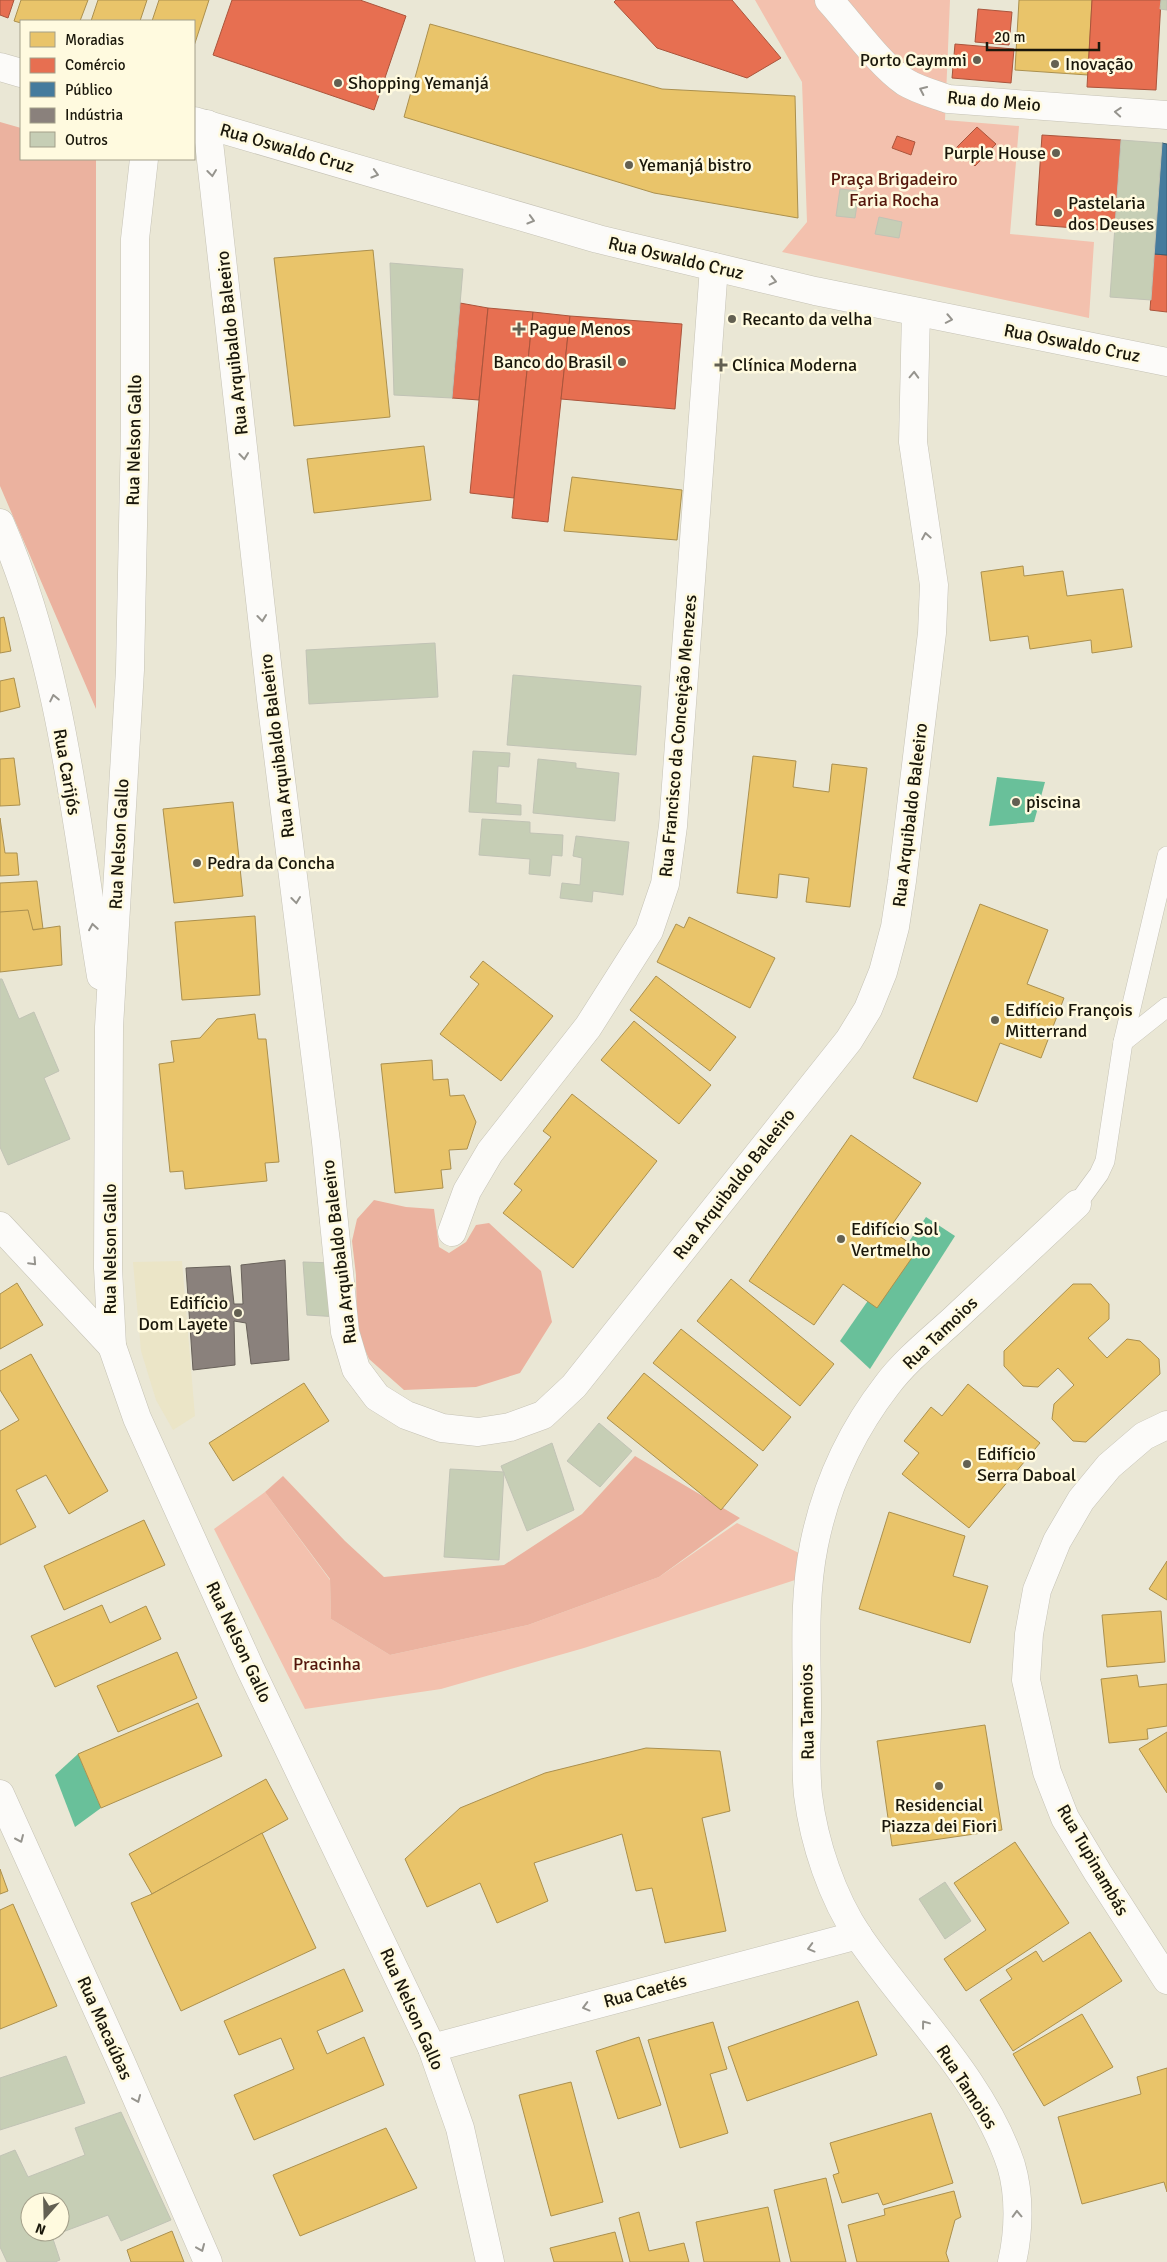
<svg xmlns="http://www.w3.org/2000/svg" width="1167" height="2262" font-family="Signika,sans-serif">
<rect width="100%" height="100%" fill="#eae7d5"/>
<polygon fill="#ebe5c7" points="182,1261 195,1416 173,1430 156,1400 141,1351 133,1262"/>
<g fill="#f3c1ae">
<polygon points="755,0 950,0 945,120 1019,126 1010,234 1094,242 1089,318 782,252 807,222 802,82"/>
<polygon points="265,1492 330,1580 331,1619 390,1655 528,1625 659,1577 737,1523 803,1555 795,1580 584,1648 441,1689 305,1709 214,1529"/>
</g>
<g fill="#ebb29f">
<polygon points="0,122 21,128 21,159 96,159 96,709 0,486"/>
<polygon points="374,1200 406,1207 434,1209 439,1247 449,1253 466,1242 476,1225 489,1223 541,1271 552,1322 520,1373 476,1387 404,1390 369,1359 357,1331 356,1275 352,1241 357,1219"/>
<polygon points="635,1456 740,1518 659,1577 528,1625 390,1655 331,1619 330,1579 265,1492 283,1476 345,1541 384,1577 504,1565 582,1514"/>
</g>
<g fill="#69c09a">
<polygon points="997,777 1045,782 1034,822 989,826"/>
<polygon points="926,1217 955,1236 870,1369 840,1341"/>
<polygon points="78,1754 101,1808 75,1827 55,1775"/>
</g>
<g fill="#e9c46a" stroke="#ab904e">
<polygon points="21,0 88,0 80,21 21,21 21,23 14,21"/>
<polygon points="98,0 147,0 140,21 91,21"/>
<polygon points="159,0 209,0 194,46 194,21 152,21"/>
<polygon points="1019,0 1092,0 1088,75 1015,70"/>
<polygon points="430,24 662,89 795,96 798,218 654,193 404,117"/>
<polygon points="373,250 390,417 294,426 274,258"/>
<polygon points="424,446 431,500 314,513 307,459"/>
<polygon points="572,477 682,490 677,540 564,531"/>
<polygon points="1023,566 1024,576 1063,571 1067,596 1123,589 1132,647 1092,653 1091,640 1030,649 1028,636 990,641 981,572"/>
<polygon points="4,617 11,651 0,653 0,618"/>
<polygon points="14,678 20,707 0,712 0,681"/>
<polygon points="753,756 796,761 793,787 829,792 832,764 867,768 850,907 806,902 809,878 779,874 777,898 737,893"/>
<polygon points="14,758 20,805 0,806 0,759"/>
<polygon points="233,802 243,896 174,903 163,809"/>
<polygon points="0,818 5,853 17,853 19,875 0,876"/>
<polygon points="37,881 43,929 0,931 0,883"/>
<polygon points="980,904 1048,930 1027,984 1064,998 1041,1058 1000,1043 977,1102 913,1078"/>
<polygon points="28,910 33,930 60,926 62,965 0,972 0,912"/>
<polygon points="255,916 260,995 182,1000 175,922"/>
<polygon points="689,917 775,958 750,1008 657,962 676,924 684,928"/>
<polygon points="483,961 553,1016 501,1081 440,1034 479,984 470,977"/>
<polygon points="656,976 736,1037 710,1071 630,1010"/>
<polygon points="255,1014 258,1039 266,1039 279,1162 265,1163 267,1181 185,1189 183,1171 170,1172 159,1064 174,1062 171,1041 200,1038 217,1019"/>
<polygon points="634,1021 711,1085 679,1124 601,1060"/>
<polygon points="432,1060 433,1080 448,1079 450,1096 464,1095 476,1122 467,1149 449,1150 451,1169 441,1170 443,1188 395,1193 381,1064"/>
<polygon points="572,1094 657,1161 573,1268 503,1213 522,1190 514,1184 551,1137 543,1131"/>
<polygon points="851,1135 921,1183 889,1229 918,1249 877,1308 843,1284 814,1325 749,1281"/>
<polygon points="731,1279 834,1364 800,1406 697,1321"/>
<polygon points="17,1283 43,1325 0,1349 0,1294"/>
<polygon points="1073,1284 1091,1284 1109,1304 1109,1319 1088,1338 1107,1358 1127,1339 1140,1341 1159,1359 1160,1374 1086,1442 1073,1441 1052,1419 1054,1404 1074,1385 1058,1368 1038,1387 1023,1386 1004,1366 1004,1351"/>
<polygon points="681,1329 791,1417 763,1451 653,1363"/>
<polygon points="31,1354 108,1491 69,1514 46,1475 16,1490 36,1527 0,1545 0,1431 19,1420 0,1390 0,1371"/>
<polygon points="644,1373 758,1465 721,1510 607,1418"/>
<polygon points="304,1383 329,1421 233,1481 209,1443"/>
<polygon points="968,1384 1040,1443 969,1528 902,1474 919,1453 904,1441 931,1407 942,1416"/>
<polygon points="889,1512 965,1536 953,1576 988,1586 970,1643 859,1609"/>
<polygon points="144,1520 165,1565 64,1610 44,1566"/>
<polygon points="1167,1561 1167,1600 1149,1589"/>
<polygon points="102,1605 110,1623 146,1606 161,1639 55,1687 31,1636"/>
<polygon points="1161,1611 1165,1662 1107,1667 1102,1615"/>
<polygon points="177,1652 197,1698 118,1732 97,1686"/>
<polygon points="1137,1675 1139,1687 1167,1684 1167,1726 1147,1729 1148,1739 1109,1743 1101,1679"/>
<polygon points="198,1703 222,1756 101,1808 78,1754"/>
<polygon points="985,1725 1002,1830 892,1846 877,1741"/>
<polygon points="1167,1732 1167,1793 1139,1749"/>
<polygon points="646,1748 720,1751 730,1811 702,1818 726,1931 665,1943 652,1888 636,1891 622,1834 534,1863 548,1901 497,1923 480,1883 427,1907 405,1859 460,1808 545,1773"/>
<polygon points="266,1779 288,1819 152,1894 129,1854"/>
<polygon points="262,1833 316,1948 181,2011 131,1903 152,1894"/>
<polygon points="1015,1842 1069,1923 966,1991 944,1959 986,1930 954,1883"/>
<polygon points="0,1869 8,1891 0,1894"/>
<polygon points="13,1904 57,2006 0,2029 0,1910"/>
<polygon points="1090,1932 1122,1981 1013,2051 980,2000 1012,1979 1006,1970 1036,1951 1043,1962"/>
<polygon points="344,1969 363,2011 317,2031 327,2054 364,2037 384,2085 254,2140 234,2095 294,2069 281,2038 239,2055 224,2021"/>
<polygon points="858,2001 877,2055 747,2101 728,2047"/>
<polygon points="1082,2014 1113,2067 1044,2106 1013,2054"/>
<polygon points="713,2022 727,2069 710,2074 728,2133 680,2148 648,2040"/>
<polygon points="639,2037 661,2105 618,2119 596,2051"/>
<polygon points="1167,2068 1167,2192 1164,2182 1082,2204 1058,2117 1141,2094 1137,2077"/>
<polygon points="571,2082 603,2202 551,2216 519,2095"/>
<polygon points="931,2113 953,2183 883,2205 878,2193 842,2203 833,2175 839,2173 830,2143"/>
<polygon points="386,2128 417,2188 300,2236 273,2175"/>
<polygon points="826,2178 846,2262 791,2262 774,2190"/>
<polygon points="954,2191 961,2217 955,2220 946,2253 949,2262 857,2262 848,2225 885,2215 884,2209"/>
<polygon points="768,2207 780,2262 704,2262 696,2222"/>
<polygon points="639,2212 649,2251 684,2243 689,2262 630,2262 619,2218"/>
<polygon points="172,2231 184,2262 131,2262 127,2250"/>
<polygon points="615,2232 623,2262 554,2262 550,2248"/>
</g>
<g fill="#e76f51" stroke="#aa553c">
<polygon points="0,0 14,0 8,18 0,15"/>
<polygon points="232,0 360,0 406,16 374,110 213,55"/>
<polygon points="616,0 732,0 781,58 747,78 657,48 614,2"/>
<polygon points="1092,0 1161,0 1156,90 1087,87"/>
<polygon points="978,9 1012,12 1009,45 975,42"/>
<polygon points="955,44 1014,49 1011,83 952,78"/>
<polygon points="977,127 996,144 975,166 956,148"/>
<polygon points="1042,135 1121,140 1115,231 1036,225"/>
<polygon points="897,136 915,142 911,155 892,148"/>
<polygon points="1154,254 1167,255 1167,312 1150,310"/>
<polygon points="460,303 488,308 479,400 452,398"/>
<polygon points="488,308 533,312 514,498 470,493"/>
<polygon points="533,312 570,316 548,522 512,518"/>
<polygon points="570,316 682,324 675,409 561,399"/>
</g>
<polygon fill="#457b9d" stroke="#385d71" points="1162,143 1167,144 1167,255 1154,254"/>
<polygon fill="#8a817c" stroke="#68615a" points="285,1260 289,1360 251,1364 246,1323 234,1321 235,1365 193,1370 186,1268 230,1266 234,1304 243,1304 241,1265"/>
<g fill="#c6ceb5" stroke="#c1c3b5" fill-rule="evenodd">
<polygon points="1161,0 1167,0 1167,10 1160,9"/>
<polygon points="1121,140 1162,143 1151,300 1110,297"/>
<polygon points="840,189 859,191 855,218 836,216"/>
<polygon points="879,217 902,222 899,238 875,234"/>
<polygon points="390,263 463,269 452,398 394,395"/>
<polygon points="435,643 438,697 309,704 306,650"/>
<polygon points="513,675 641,686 636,755 507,745"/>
<polygon points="473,751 510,753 509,767 498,766 496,803 521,805 521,815 469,812"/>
<polygon points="538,759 576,763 576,768 619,773 615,821 533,813"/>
<polygon points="482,819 530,822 530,833 563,835 562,856 552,855 550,876 529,874 530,859 479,855"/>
<polygon points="576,836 629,842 623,895 593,891 592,902 560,898 562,883 580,885 582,858 573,856"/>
<polygon points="0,979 2,979 19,1019 34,1012 59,1071 44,1078 70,1139 8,1165 0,1147"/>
<polygon points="303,1262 334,1263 339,1317 307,1315"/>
<polygon points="599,1423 632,1451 600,1487 567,1461"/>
<polygon points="552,1443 574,1510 527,1531 501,1466"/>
<polygon points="450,1469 504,1472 499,1560 444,1557"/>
<polygon points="945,1882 971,1921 945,1939 919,1899"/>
<polygon points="66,2056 85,2103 0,2130 0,2078"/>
<path d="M121,2112L171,2220L121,2241L108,2215L52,2236L60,2260L55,2262H7L0,2247V2156L15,2150L28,2177L85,2155L75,2128ZM30,2202H60V2232H30Z"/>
</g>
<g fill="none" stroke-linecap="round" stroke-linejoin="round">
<defs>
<g id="service">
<polyline points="1123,1042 1167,1007"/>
<polyline points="1077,1204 1099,1174 1105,1161 1123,1042 1167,856"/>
</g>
<g id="minor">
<path d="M829,0C851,24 879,64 905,82C918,90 934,94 948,99L1167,115"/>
<polyline points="207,124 271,699 326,1142 345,1332 356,1369 377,1397 406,1415 442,1428 478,1432 510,1427 543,1415 574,1386 849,1040 868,1009 883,972 895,927 902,881 932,633 934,585 913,442 916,312"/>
<polyline points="144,159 135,239 135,430 130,670 109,1027 108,1268 112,1346 137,1418 250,1668 432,2048 460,2128 490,2262"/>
<path d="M0,523C62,665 76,824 101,976"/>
<polyline points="0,1226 112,1346"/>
<polyline points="452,1232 467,1191 490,1152 588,1027 649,931 665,884 673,826 714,267"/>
<polyline points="1167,1425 1144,1436 1109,1466 1081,1500 1057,1541 1037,1590 1029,1634 1026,1680 1047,1772 1065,1818 1098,1873 1167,1980"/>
<polyline points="0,1794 121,2062 208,2262"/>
<polyline points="432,2048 858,1935"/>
<path d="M1012,2262C1019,2232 1020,2195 1011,2165C983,2080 909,2010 859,1937C832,1897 814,1843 808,1795C805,1767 807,1737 807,1709C807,1654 803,1599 814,1545C826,1485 850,1433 887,1385C905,1361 930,1341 952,1321C994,1282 1035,1243 1077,1204"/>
</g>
<g id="primary">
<polyline points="0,67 21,73"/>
<polyline points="194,121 598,239 815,291 1167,362"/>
</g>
</defs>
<use href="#service" stroke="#c5c2b5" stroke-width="20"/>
<use href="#minor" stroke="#c5c2b5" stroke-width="29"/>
<use href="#primary" stroke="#c5c2b5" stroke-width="29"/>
<use href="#service" stroke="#fcfbf9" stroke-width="19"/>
<use href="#minor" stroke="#fcfbf9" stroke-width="28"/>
<use href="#primary" stroke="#fcfbf9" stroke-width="28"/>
</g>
<defs><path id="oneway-chevron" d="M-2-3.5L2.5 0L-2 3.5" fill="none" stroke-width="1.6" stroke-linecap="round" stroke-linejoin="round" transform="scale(1.25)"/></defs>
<g stroke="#96948e">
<use href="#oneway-chevron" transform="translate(923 90) rotate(-155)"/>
<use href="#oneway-chevron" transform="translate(1118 112) rotate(-176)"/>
<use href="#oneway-chevron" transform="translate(212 173) rotate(83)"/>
<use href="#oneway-chevron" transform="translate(375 174) rotate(16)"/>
<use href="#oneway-chevron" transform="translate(531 220) rotate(16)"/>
<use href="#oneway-chevron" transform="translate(773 281) rotate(13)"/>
<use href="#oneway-chevron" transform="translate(949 319) rotate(11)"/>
<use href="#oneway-chevron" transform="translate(914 375) rotate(-88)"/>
<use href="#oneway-chevron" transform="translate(244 456) rotate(84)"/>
<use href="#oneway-chevron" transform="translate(926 536) rotate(-100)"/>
<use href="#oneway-chevron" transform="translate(262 618) rotate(84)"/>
<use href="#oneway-chevron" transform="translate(54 698) rotate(-102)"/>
<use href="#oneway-chevron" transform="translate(296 900) rotate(83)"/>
<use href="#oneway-chevron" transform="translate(93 927) rotate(-99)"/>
<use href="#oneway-chevron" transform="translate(33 1262) rotate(47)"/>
<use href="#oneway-chevron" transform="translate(20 1839) rotate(66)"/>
<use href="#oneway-chevron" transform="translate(811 1948) rotate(165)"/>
<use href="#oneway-chevron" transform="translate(586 2007) rotate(165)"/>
<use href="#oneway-chevron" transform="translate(925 2024) rotate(-127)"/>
<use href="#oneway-chevron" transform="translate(137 2099) rotate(67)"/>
<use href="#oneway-chevron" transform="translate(1017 2214) rotate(-92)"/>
<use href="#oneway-chevron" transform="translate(201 2248) rotate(67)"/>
</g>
<g fill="#636052" stroke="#fffadf" stroke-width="2">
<circle cx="977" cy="60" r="5"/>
<circle cx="1055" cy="64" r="5"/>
<circle cx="338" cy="83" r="5"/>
<circle cx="1056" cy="153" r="5"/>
<circle cx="629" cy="165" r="5"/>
<circle cx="1058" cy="213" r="5"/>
<circle cx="732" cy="319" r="5"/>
<path d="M516.5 321.5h5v5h5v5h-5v5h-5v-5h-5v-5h5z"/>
<circle cx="622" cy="362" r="5"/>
<path d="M718.5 357.5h5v5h5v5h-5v5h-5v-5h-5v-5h5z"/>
<circle cx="1016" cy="802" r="5"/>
<circle cx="197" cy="863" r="5"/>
<circle cx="995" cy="1020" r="5"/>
<circle cx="841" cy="1239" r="5"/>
<circle cx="238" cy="1313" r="5"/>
<circle cx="967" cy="1464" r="5"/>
<circle cx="939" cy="1786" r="5"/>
</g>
<g text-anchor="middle" stroke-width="5" stroke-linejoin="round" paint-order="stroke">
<g font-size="18" fill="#1a170b" stroke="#fffadf" text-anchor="start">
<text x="967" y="66" text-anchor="end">Porto Caymmi</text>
<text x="1065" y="70">Inovação</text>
<text x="348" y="89">Shopping Yemanjá</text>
<text x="1046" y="159" text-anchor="end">Purple House</text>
<text x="639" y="171">Yemanjá bistro</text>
<text x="1068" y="209">Pastelaria<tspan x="1068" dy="21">dos Deuses</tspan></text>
<text x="742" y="325">Recanto da velha</text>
<text x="529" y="335">Pague Menos</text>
<text x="612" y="368" text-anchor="end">Banco do Brasil</text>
<text x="732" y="371">Clínica Moderna</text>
<text x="1026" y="808">piscina</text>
<text x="207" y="869">Pedra da Concha</text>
<text x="1005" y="1016">Edifício François<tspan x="1005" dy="21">Mitterrand</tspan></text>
<text x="851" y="1235">Edifício Sol<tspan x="851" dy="21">Vertmelho</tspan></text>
<text x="228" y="1309" text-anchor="end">Edifício<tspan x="228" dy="21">Dom Layete</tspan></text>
<text x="977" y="1460">Edifício<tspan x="977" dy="21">Serra Daboal</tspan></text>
<text x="939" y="1811" text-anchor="middle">Residencial<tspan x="939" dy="21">Piazza dei Fiori</tspan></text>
</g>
<g font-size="18" fill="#1a170b" stroke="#fffadf">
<text transform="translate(994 101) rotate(5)" y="6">Rua do Meio</text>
<text transform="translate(287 148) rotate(16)" y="6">Rua Oswaldo Cruz</text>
<text transform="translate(676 258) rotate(13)" y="6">Rua Oswaldo Cruz</text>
<text transform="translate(232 343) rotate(-96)" y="6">Rua Arquibaldo Baleeiro</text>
<text transform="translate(1072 343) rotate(11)" y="6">Rua Oswaldo Cruz</text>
<text transform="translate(134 440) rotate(-89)" y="6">Rua Nelson Gallo</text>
<text transform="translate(678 736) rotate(-85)" y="6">Rua Francisco da Conceição Menezes</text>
<text transform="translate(277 746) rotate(-97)" y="6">Rua Arquibaldo Baleeiro</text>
<text transform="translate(67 772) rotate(80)" y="6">Rua Carijós</text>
<text transform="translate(910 815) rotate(-83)" y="6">Rua Arquibaldo Baleeiro</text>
<text transform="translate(119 844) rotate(-87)" y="6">Rua Nelson Gallo</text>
<text transform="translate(734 1184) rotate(-52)" y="6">Rua Arquibaldo Baleeiro</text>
<text transform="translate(110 1249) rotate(-90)" y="6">Rua Nelson Gallo</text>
<text transform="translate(339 1252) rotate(-97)" y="6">Rua Arquibaldo Baleeiro</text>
<text transform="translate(940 1333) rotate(-44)" y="6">Rua Tamoios</text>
<text transform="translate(239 1642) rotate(65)" y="6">Rua Nelson Gallo</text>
<text transform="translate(807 1712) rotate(-91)" y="6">Rua Tamoios</text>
<text transform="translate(1093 1860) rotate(60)" y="6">Rua Tupinambás</text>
<text transform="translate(645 1991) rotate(-15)" y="6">Rua Caetés</text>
<text transform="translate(412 2009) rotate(66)" y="6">Rua Nelson Gallo</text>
<text transform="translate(105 2028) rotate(66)" y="6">Rua Macaúbas</text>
<text transform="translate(967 2087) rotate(57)" y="6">Rua Tamoios</text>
</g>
<g font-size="18" fill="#54160b" stroke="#fffadf">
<text x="894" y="185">Praça Brigadeiro<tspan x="894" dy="21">Faria Rocha</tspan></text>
<text x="327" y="1670">Pracinha</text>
</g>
</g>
<rect x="20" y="20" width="175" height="140" fill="#fffadf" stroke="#a39f8a"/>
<rect x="30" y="32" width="25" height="15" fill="#e9c46a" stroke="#a39f8a"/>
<text x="65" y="45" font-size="15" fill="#1a170b">Moradias</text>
<rect x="30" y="58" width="25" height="15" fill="#e76f51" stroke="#a39f8a"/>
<text x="65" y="70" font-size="15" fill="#1a170b">Comércio</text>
<rect x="30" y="82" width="25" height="15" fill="#457b9d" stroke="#a39f8a"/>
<text x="65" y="95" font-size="15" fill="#1a170b">Público</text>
<rect x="30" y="108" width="25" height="15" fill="#8a817c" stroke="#a39f8a"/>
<text x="65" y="120" font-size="15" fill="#1a170b">Indústria</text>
<rect x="30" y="132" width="25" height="15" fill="#c6ceb5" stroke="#a39f8a"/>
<text x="65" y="145" font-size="15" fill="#1a170b">Outros</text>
<g transform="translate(45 2217) rotate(200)"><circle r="24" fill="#fffadf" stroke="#a39f8a"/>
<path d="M0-4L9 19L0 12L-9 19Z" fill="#636052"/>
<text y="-8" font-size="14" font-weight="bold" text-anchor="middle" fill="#1a170b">N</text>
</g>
<path d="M987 42v8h112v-8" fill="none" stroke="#1a170b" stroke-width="2.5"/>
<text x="994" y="42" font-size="15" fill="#1a170b" stroke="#fffadf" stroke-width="4" paint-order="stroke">20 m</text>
</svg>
